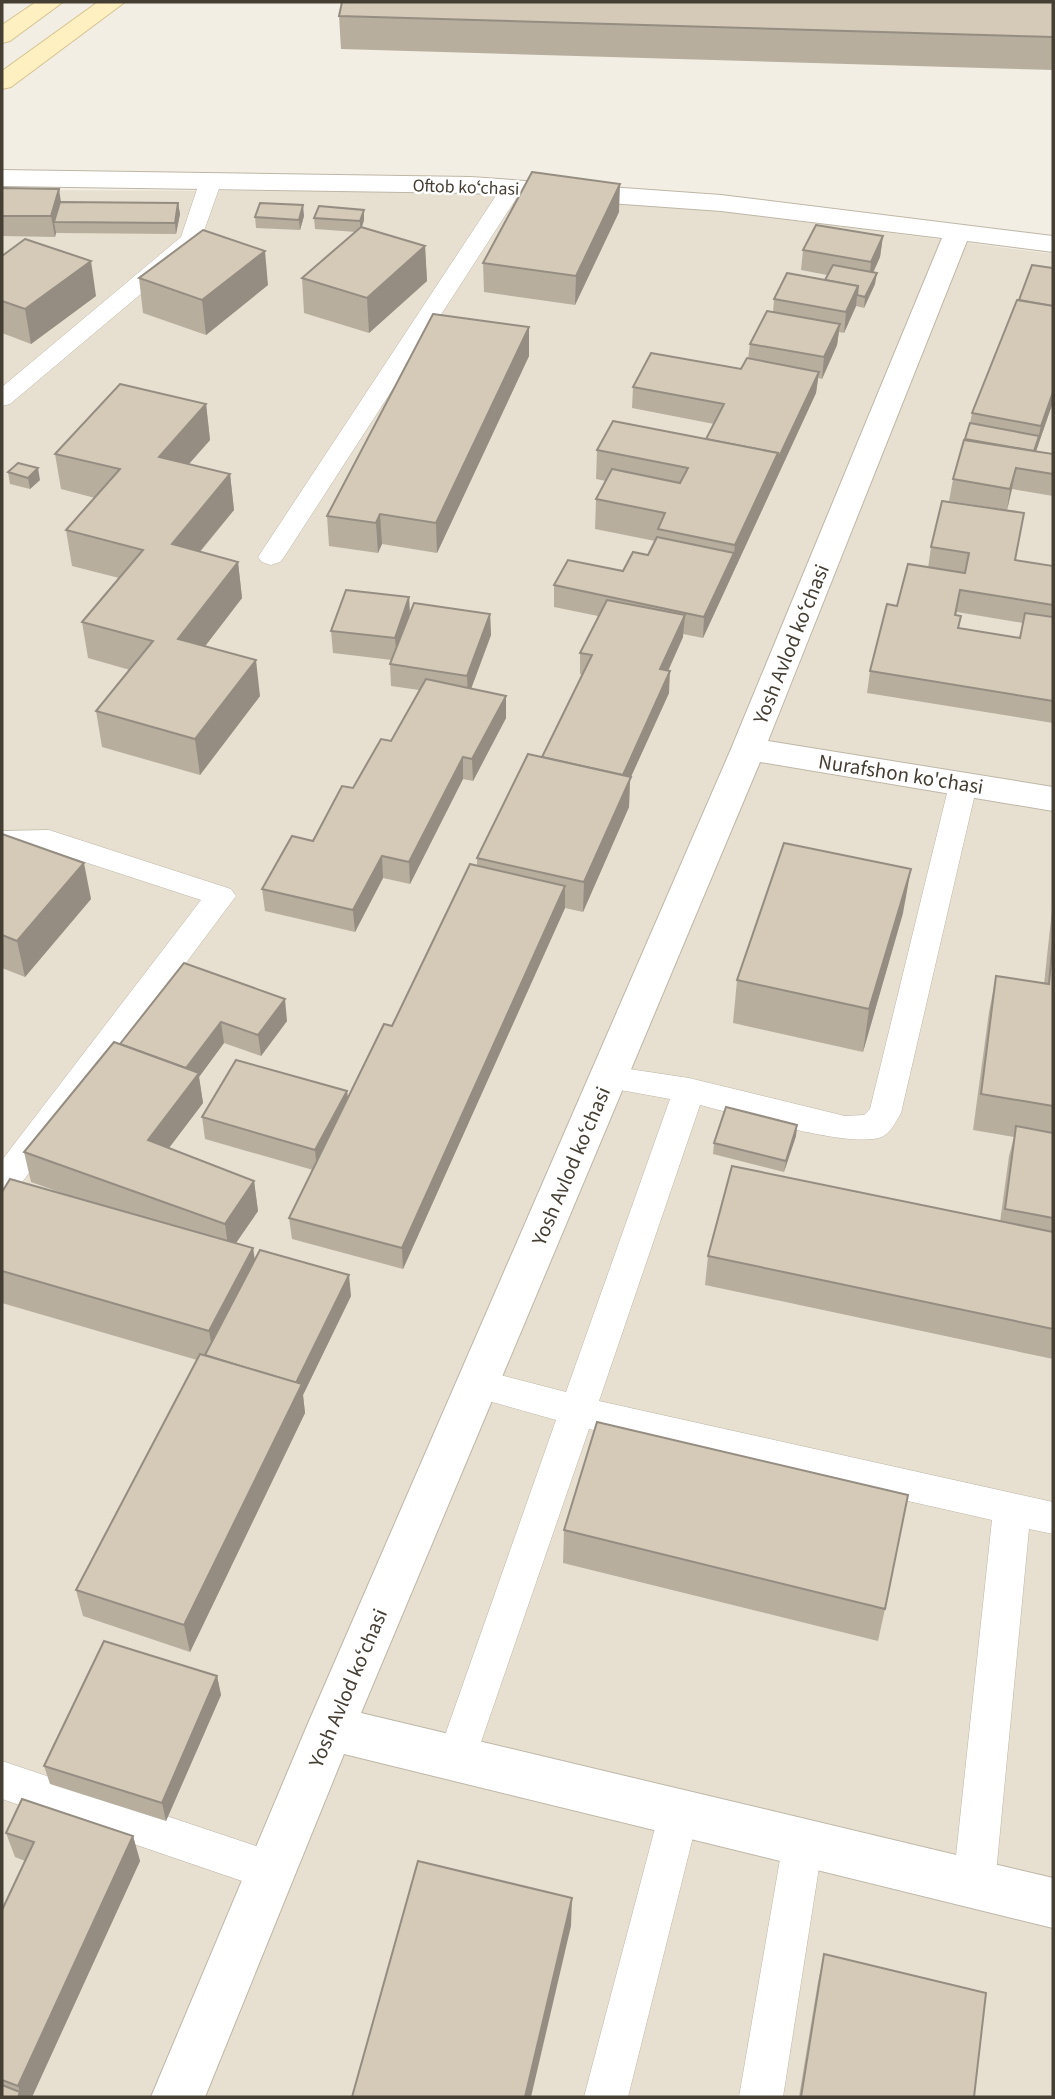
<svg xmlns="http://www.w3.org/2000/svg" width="1055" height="2099" font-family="'Source Sans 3',sans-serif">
<rect width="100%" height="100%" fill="#f3eee3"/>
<polygon fill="#e7e0d1" points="2,190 482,192 661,203 1053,254 1053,2097 2,2097"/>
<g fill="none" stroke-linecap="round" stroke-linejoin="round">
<defs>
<g id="lane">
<polygon points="210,177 218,178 221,183 199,245 10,404 2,406 2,387 181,237 199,183 202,178"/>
<polygon points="512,182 520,183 523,188 284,557 280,562 271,565 262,562 258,557 501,188 504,183"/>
<path d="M963,776L973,778L977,785L901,1113C897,1120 892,1130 885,1135C861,1153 733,1113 700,1105L599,1401L1053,1502V1534L1029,1529L995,1884L989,1898L974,1904L959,1898L953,1884L992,1520L589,1429L471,1771L457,1777L443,1771L437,1758L556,1420L464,1394L459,1384L464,1374L477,1369L566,1392L670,1099L598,1086L593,1078L598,1070L609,1066L689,1078L845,1116L864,1115L870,1109L949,785L953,778Z"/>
<polygon points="49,830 231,889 236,896 14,1193 2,1197 2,1160 201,900 48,850 2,851 2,831"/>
<polygon points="2,1761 271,1851 286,1857 292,1871 286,1885 271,1891 2,1799"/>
<polygon points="679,1794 693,1799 699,1813 628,2097 584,2097 659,1813 665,1799"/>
<polygon points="803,1822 817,1828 823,1842 783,2097 739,2097 783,1842 789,1828"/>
</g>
<polygon id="street" points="2,170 471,177 721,195 1053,236 1053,252 967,241 768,741 1053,787 1053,811 760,762 361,1713 1053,1878 1053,1928 344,1754 205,2097 151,2097 306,1728 731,749 942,238 721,211 471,193 2,186"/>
<g id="secondary">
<polygon points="36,2 63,2 10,41 2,43 2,25"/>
<polygon points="98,2 125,2 11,87 2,89 2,71"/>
</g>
</defs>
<use href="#lane" stroke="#beb6a6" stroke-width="1"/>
<use href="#street" stroke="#beb6a6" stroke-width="2"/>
<use href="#secondary" stroke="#d5c390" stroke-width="2"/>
<use href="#lane" fill="#fff" fill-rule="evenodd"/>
<use href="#street" fill="#fff" fill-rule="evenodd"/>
<use href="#secondary" fill="#fff0c1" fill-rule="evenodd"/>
</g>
<g fill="#b7ae9e" fill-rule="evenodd">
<polygon points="1053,2 1053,70 341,49 339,16"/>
<polygon points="2,188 61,203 178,203 180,214 176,234 56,233 55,237 2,236"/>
<polygon points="364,210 364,220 362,228 425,246 427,281 369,333 304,313 302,278 356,232 315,229 314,218"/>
<polygon points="619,212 575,305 484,292 483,263"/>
<polygon points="304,216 300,230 256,228 255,217"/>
<polygon points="883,236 880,257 873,272 875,284 864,308 856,306 844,333 839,332 837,345 822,379 818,378 816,393 703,638 683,634 683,637 668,671 669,693 630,779 629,807 583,912 565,908 403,1269 292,1239 289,1218 313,1170 205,1139 202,1117 347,1091 348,1098 392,1026 477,866 477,858 542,757 582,675 580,674 580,653 598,616 554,607 554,585 623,571 648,555 655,541 595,529 596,499 606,481 596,479 597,450 706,439 714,424 632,408 633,387 741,369 748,359 750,344 773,312 774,299 825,280 827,275 801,270 803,250"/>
<polygon points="2,256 96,296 31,344 2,333"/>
<polygon points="1053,268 1053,402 1036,451 1053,454 1053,496 1012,489 1007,510 949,501 953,479 970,423 972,413"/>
<polygon points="139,278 268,285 206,335 143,313"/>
<polygon points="529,327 529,356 437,553 382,544 378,553 329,546 327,516"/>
<polygon points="206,404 210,440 189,464 230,474 234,510 200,552 238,562 242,598 205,646 260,696 200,775 102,747 96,711 130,670 88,658 82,622 119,578 72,566 66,530 95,498 61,489 55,454"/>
<polygon points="8,472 40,480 30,489 10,484"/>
<path d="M931,547L1053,566V723L867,693L870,671L897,606L928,568ZM957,612L1023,623L1020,638L959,629L956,615Z"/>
<polygon points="409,597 410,614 490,614 491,635 471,689 506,696 506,718 473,781 463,779 410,884 383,878 355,932 265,911 262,889 313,841 391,741 419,690 391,686 390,664 392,660 333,653 331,631"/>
<polygon points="2,834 91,899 25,977 2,968"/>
<polygon points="1053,901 1053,1359 705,1285 708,1256 1000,1222 1009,1156 1014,1137 973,1130 989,1012 996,976 1044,984"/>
<polygon points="903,913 863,1052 733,1023 737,980"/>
<polygon points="184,963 287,1021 261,1056 224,1043 199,1077 203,1103 169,1148 254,1181 258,1211 236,1243 253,1248 255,1261 351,1296 303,1395 305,1413 190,1652 83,1616 76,1590 197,1360 2,1303 2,1192 73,1197 31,1182 24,1152 120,1044"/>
<polygon points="797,1125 796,1136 784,1172 713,1154 714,1143"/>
<polygon points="564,1530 885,1609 878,1641 563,1563"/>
<polygon points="217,1676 221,1695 166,1821 50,1784 44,1766"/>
<polygon points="6,1833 133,1836 140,1861 32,2097 2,2097 2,1910 25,1861 15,1857"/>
<polygon points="824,1954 974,2097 799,2097 818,1982"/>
</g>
<g fill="#958d81">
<polygon points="620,184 619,212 575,305 576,276"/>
<polygon points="59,189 62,209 54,222 56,233 55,237 51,216"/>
<polygon points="178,203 180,214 176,234 175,223"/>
<polygon points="303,205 304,216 300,230 299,220"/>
<polygon points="364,210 364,220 360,232 360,221"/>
<polygon points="883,236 880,257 869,282 871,262"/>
<polygon points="425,246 427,281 369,333 367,298"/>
<polygon points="265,251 268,285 206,335 202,300"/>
<polygon points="91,261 96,296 31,344 25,309"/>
<polygon points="877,273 875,284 864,308 865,297"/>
<polygon points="858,286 856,306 844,333 846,312"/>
<polygon points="840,324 837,345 822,379 824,357"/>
<polygon points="529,327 529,356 437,553 436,523"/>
<polygon points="819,372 816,393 703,638 704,617 734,553 735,545 778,453"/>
<polygon points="1053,392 1053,402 1032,463 1041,426"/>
<polygon points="206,404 210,440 164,492 159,457"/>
<polygon points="38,468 40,480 30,489 28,478"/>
<polygon points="1016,468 1012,489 1007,510 1010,489"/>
<polygon points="230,474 234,510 176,580 172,544"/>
<polygon points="380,514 382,544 378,553 376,523"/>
<polygon points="238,562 242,598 183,675 178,639"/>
<polygon points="409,597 410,619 397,660 395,638"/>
<polygon points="490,614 491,635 468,697 467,676"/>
<polygon points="685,615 683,637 659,691 660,669"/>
<polygon points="256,660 260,696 200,775 195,739"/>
<polygon points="670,671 669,693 630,779 629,807 583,912 584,882 620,782"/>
<polygon points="506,696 506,718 473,781 472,759"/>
<polygon points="463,757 463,779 410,884 409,862"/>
<polygon points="382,856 383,878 355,932 353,910"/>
<polygon points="84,863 91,899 25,977 17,941"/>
<polygon points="911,869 903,913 863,1052 869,1009"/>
<polygon points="565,886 565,908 403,1269 402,1248"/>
<polygon points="285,999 287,1021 261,1056 258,1035"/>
<polygon points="221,1022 224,1043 199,1077 203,1103 153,1169 148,1140 182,1074"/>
<polygon points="347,1091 349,1112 317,1171 315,1150"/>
<polygon points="797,1125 796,1136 784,1172 786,1161"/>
<polygon points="254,1181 258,1211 229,1253 225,1224"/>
<polygon points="253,1248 258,1283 215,1365 209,1331"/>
<polygon points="349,1275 351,1296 303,1395 305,1413 190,1652 184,1625 293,1390"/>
<polygon points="217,1676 221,1695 166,1821 162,1803"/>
<polygon points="133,1836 140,1861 32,2097 18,2097 20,2092 18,2086"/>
<polygon points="572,1898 571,1926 531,2097 525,2097"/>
</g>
<g fill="#d5cab8" stroke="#958d81" stroke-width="2">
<polygon points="342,2 1053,2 1053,37 339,16"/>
<polygon points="532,172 620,184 576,276 483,263"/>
<polygon points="2,188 59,189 51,216 2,216"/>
<polygon points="60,202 178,203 175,223 54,222"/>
<polygon points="260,203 303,205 299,220 255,217"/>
<polygon points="319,206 364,210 360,221 314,218"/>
<polygon points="816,225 883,236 871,262 803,250"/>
<polygon points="361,227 425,246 367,298 302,278"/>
<polygon points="203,230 265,251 202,300 139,278"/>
<polygon points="25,239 91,261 25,309 2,301 2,256"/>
<polygon points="833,265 877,273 865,297 857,295 858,286 825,280"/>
<polygon points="1032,265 1053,268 1053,306 1019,300"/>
<polygon points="787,273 858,286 846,312 774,299"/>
<polygon points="1017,300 1053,306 1053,392 1041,426 972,413"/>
<polygon points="767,311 840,324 824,357 750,344"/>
<polygon points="433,314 529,327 436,523 380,514 376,523 327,516"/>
<polygon points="651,353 741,369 747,358 819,372 777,461 778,453 706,439 724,404 633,387"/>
<polygon points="120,384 206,404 159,457 230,474 172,544 238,562 178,639 256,660 195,739 96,711 153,641 82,622 143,550 66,530 120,469 55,454"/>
<polygon points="613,421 778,453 735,545 658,529 665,513 596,499 612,469 680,483 688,468 597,450"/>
<polygon points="970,423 1039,436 1034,451 965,439"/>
<polygon points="964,440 1053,454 1053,474 1016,468 1010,489 953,479"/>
<polygon points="18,463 38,468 28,478 8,472"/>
<polygon points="942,501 1024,513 1015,560 1053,566 1053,605 960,590 955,615 961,616 958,628 1020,638 1025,613 1053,617 1053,701 870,671 887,604 897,606 908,564 965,573 969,553 931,547"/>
<polygon points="657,537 734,553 704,617 554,585 568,560 623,571 633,552 648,555"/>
<polygon points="346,590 409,597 395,638 331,631"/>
<polygon points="607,600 685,615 660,669 670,671 623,775 542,757 592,655 580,653"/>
<polygon points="414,603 490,614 467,676 390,664"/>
<polygon points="426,679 506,696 472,759 463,757 409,862 382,856 353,910 262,889 292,836 313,841 342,786 353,788 381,739 391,741"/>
<polygon points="528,754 631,777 584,882 477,858"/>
<polygon points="2,834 84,863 17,941 2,935"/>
<polygon points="784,843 911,869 869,1009 737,980"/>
<polygon points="470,864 565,886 402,1248 289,1218 384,1024 392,1026"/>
<polygon points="1053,940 1053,1106 981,1094 996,976 1049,984"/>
<polygon points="184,963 285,999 258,1035 221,1022 186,1068 120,1044"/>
<polygon points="114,1042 199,1073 148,1140 254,1181 225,1224 24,1152"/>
<polygon points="236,1060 347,1091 315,1150 202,1117"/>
<polygon points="726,1107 797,1125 786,1161 714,1143"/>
<polygon points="1016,1126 1053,1133 1053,1218 1005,1209"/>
<polygon points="732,1166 1053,1232 1053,1329 708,1256"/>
<polygon points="10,1179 253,1248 209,1331 2,1271 2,1192"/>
<polygon points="260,1250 349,1275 296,1383 205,1355"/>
<polygon points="200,1354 302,1384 184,1625 76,1590"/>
<polygon points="597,1422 908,1495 885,1609 564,1530"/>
<polygon points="104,1641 217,1676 162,1803 44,1766"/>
<polygon points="22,1799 133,1836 18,2086 2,2080 2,1910 34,1842 6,1833"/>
<polygon points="418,1861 572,1898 525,2097 352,2097"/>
<polygon points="824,1954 986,1993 974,2097 801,2097"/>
<polygon points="2,2085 20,2092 18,2097 2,2097"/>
</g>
<g text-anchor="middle" stroke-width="5" stroke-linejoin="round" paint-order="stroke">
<g font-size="18" fill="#453e33" stroke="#fff">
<text transform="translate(466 187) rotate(2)" y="6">Oftob koʻchasi</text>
</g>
<g font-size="21" fill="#453e33" stroke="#fff">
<text transform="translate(791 644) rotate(-68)" y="7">Yosh Avlod koʻchasi</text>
<text transform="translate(901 774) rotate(9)" y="7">Nurafshon ko'chasi</text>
<text transform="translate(571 1166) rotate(-67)" y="7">Yosh Avlod koʻchasi</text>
<text transform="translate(348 1688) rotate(-67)" y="7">Yosh Avlod koʻchasi</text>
</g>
</g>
<rect width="1055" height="2099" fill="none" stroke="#453e33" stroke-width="7"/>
</svg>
